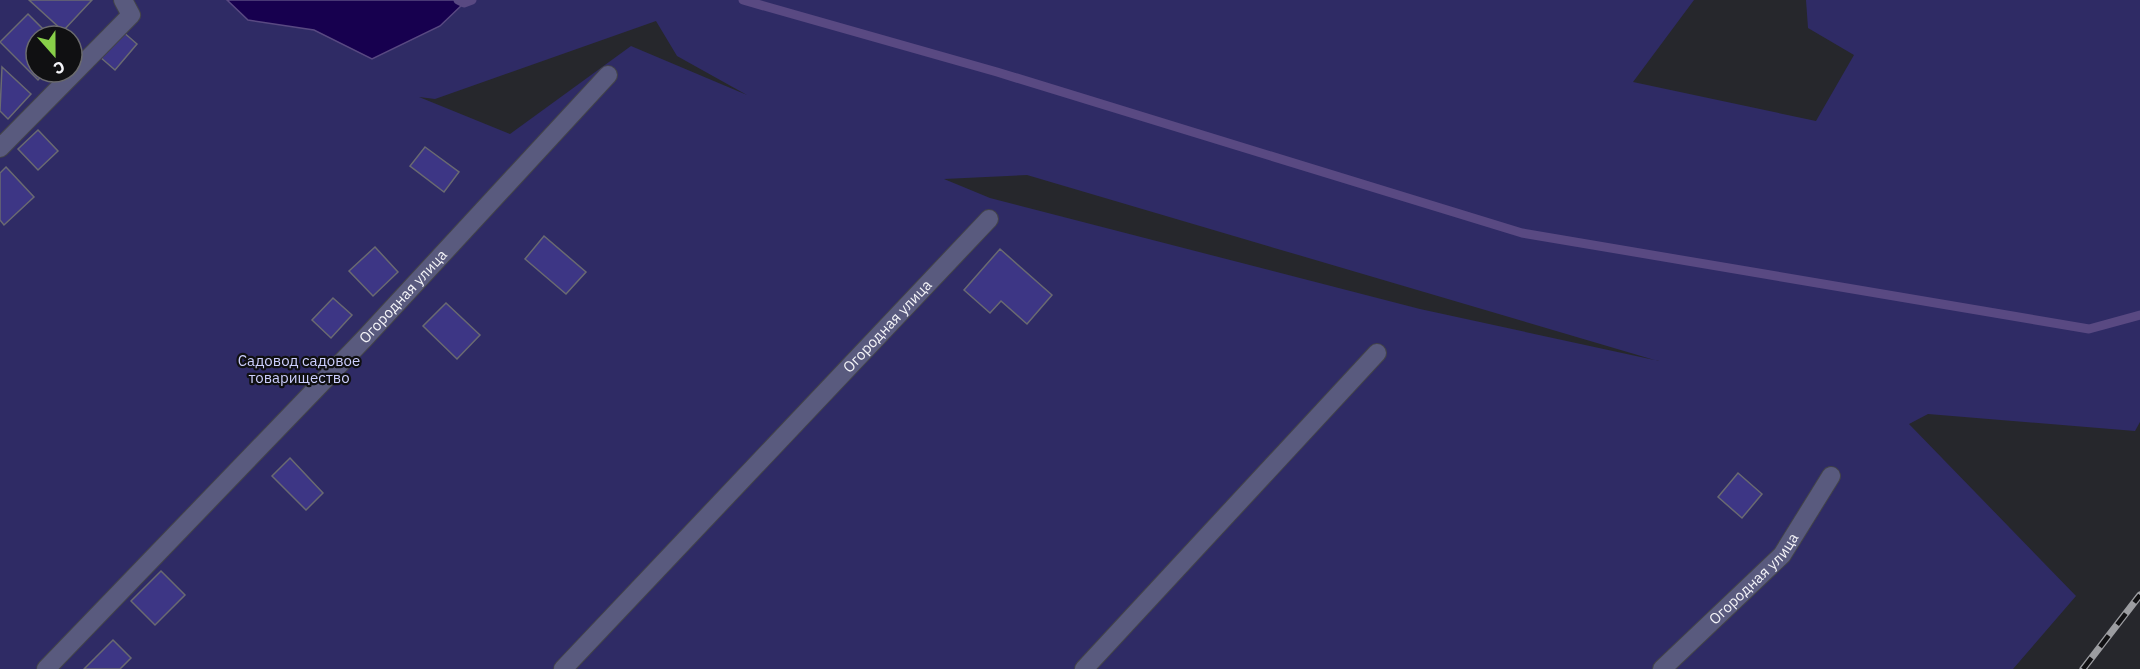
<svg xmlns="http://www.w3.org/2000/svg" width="2140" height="669" font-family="'IBM Plex Sans',sans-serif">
<rect width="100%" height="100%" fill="#26272c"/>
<path fill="#2f2b65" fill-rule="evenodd" d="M0,0H1694L1633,82L1816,121L1854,55L1808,28L1806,0H2140V422L2135,431L1928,414L1909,424L2076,596L2013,669H0ZM656,21L677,56L747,95L631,46L510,134L419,97L435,99ZM36,36H72V72H36ZM1027,175L1658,361H1659L1420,309L990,198L944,179Z"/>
<polygon fill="#17004f" stroke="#594982" stroke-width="1.5" points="227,0 461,0 464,3 440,26 372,59 314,30 248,20"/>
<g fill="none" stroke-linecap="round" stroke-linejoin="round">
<g stroke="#594982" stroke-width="9">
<polyline points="458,0 464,3 472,0"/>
<polyline points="743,0 997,72 1522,233 2089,329 2140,315"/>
</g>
</g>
<g fill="#3d3685" stroke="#6a6a71" stroke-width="1.5">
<polygon points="29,0 92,0 63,31"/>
<polygon points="28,14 50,36 36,36 36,72 45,72 38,80 0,42"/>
<polygon points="122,31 137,44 115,70 100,57"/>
<polygon points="2,67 31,94 8,119 0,111"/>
<polygon points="38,130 58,151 38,170 18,149"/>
<polygon points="425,147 459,172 444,192 410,166"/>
<polygon points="6,167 34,197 4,225 0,220 0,173"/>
<polygon points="544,236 586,272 566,294 525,259"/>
<polygon points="375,247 398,272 373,296 349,271"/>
<polygon points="1000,249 1052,295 1027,324 1001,301 990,313 964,290"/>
<polygon points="333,298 352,315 331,338 312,320"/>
<polygon points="446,303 480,335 457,359 423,326"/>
<polygon points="290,458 323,493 306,510 272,476"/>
<polygon points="1738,473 1762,494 1742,518 1718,497"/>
<polygon points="161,571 185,595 155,625 131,601"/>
<polygon points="113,640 131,658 120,669 84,669"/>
</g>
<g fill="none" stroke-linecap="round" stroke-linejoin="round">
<defs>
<g id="street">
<polyline points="0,148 131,15 123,0"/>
<path id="s1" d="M46,669L364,339L608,75"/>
<path id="s2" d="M563,669L989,219"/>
<polyline points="1084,669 1377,353"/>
<path id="s3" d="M1662,669L1782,555L1831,476"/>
</g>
</defs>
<use href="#street" stroke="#434449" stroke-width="20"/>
<use href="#street" stroke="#595a7e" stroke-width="18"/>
<defs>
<polyline id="rail" points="2083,669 2140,595"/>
</defs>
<use href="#rail" stroke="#9c9da1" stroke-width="7"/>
<use href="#rail" stroke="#101012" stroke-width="4.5" stroke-dasharray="14" stroke-linecap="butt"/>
</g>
<g text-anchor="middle" stroke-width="4.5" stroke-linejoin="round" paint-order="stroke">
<g font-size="15" fill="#f4f4f8" stroke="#101012">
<text dy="5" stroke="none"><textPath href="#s1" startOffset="516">Огородная улица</textPath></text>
<text dy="5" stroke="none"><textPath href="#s2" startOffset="472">Огородная улица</textPath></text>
<text dy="5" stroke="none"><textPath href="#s3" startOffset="129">Огородная улица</textPath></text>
</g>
<g font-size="15" fill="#cdcffd" stroke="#101012">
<text x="299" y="366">Садовод садовое<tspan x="299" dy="17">товарищество</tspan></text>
</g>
</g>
<g transform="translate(54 54) rotate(159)"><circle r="28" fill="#101012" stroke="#6b6b6e" stroke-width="1.5"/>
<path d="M0-4.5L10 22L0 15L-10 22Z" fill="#88cf49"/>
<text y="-9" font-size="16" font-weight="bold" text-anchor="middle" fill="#f4f4f8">С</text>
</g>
</svg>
